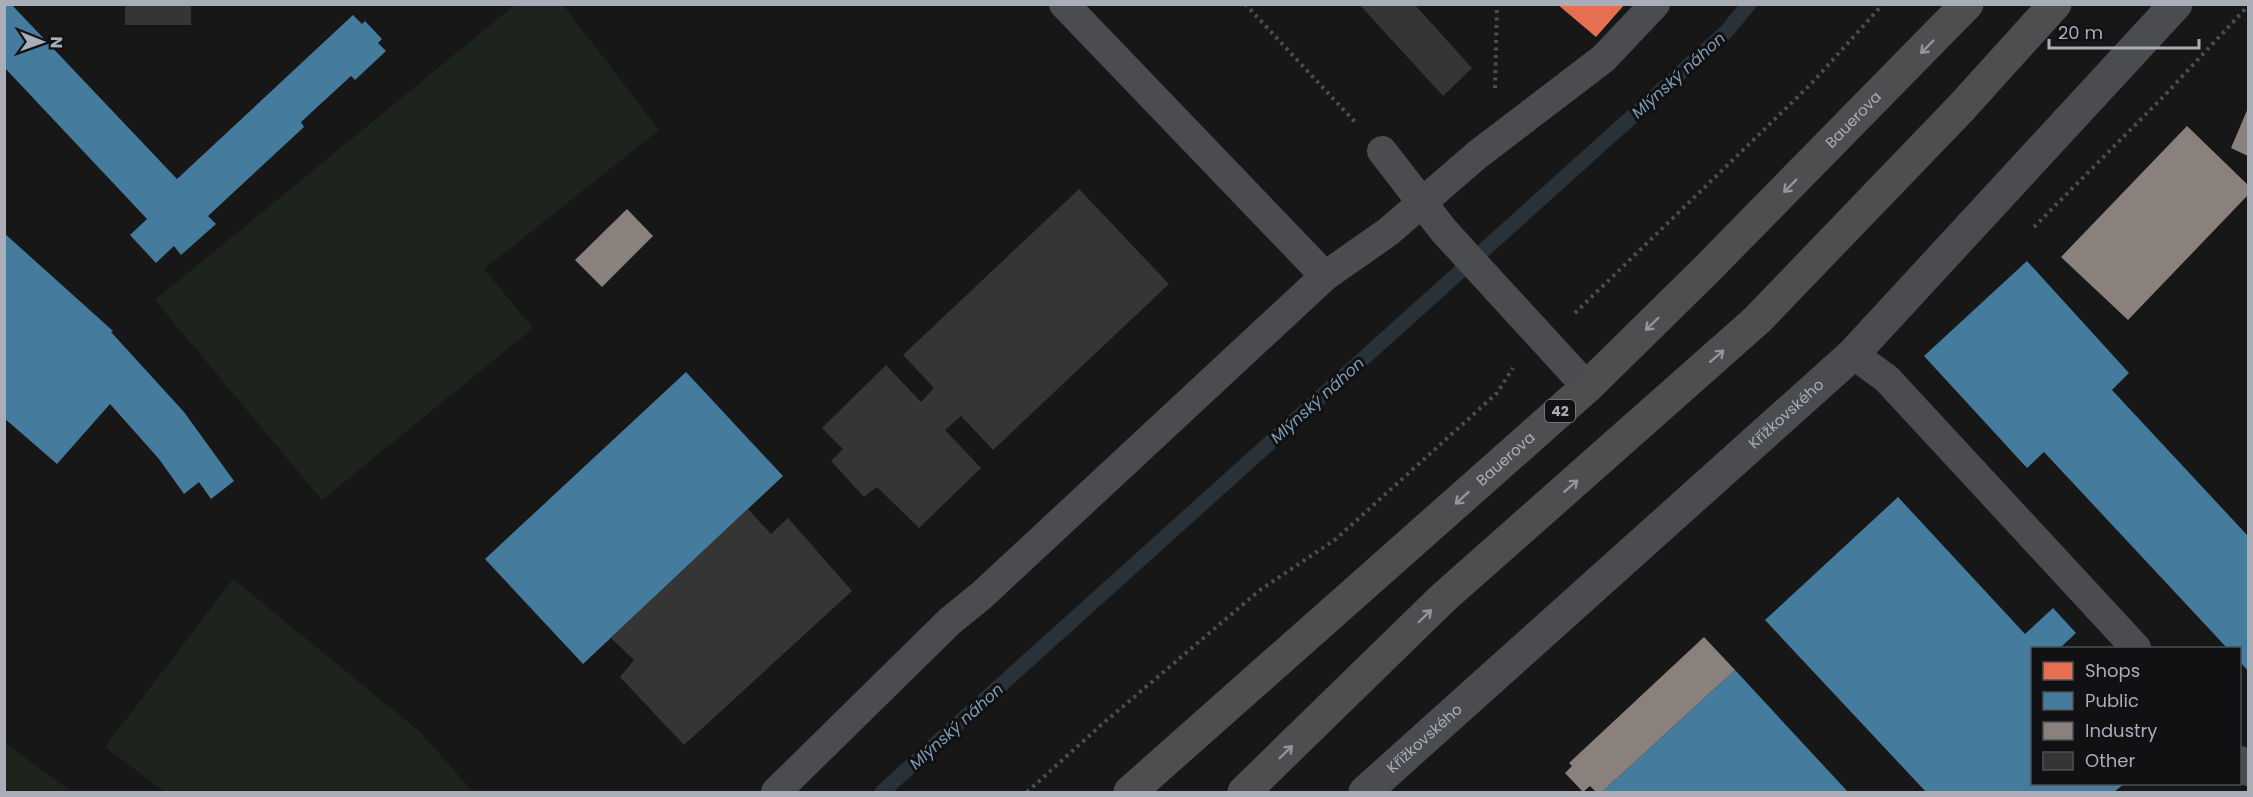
<svg xmlns="http://www.w3.org/2000/svg" width="2253" height="797" font-family="Poppins,sans-serif">
<rect width="100%" height="100%" fill="#171717"/>
<g fill="#1d241e">
<polygon points="515,5 563,5 659,130 484,269 533,328 322,500 155,300"/>
<polygon points="233,579 420,732 473,792 165,792 105,747"/>
<polygon points="4,743 5,743 72,792 5,792"/>
</g>
<polygon fill="#e76f51" points="1557,4 1625,4 1596,37"/>
<g fill="#457b9d">
<polygon points="4,4 11,4 177,179 353,15 362,24 365,21 382,39 378,43 386,51 355,80 351,76 301,122 304,127 208,216 216,224 181,255 174,246 156,263 130,235 147,219 4,67"/>
<polygon points="4,233 113,331 111,332 184,412 234,481 211,499 199,482 184,494 159,459 110,404 57,464 4,418"/>
<polygon points="2027,261 2129,373 2112,390 2248,536 2248,671 2240,662 2240,648 2227,648 2044,452 2027,468 1924,356"/>
<polygon points="686,372 783,476 583,664 485,559"/>
<polygon points="1898,497 2025,634 2053,608 2076,633 2060,648 2032,648 2032,784 2124,784 2114,792 1926,792 1765,620"/>
<polygon points="1735,670 1848,792 1602,792"/>
</g>
<g fill="#8a817c">
<polygon points="2248,108 2248,156 2231,148"/>
<polygon points="2187,126 2248,185 2248,195 2128,320 2061,257"/>
<polygon points="627,209 653,236 602,287 575,260"/>
<polygon points="1704,637 1735,670 1602,792 1596,792 1590,786 1583,792 1565,773 1572,766 1569,763"/>
</g>
<g fill="none" stroke-linecap="round" stroke-linejoin="round">
<polyline stroke="#2a3239" stroke-width="15" points="882,792 1726,32 1749,4"/>
</g>
<g fill="#353536">
<rect x="125" y="4" width="66" height="21"/>
<polygon points="1359,4 1414,4 1472,68 1443,96"/>
<polygon points="1079,189 1169,284 993,450 961,416 945,430 981,468 919,528 877,487 864,497 831,461 843,449 822,428 886,365 921,402 934,388 903,355"/>
<polygon points="748,509 771,534 788,518 852,591 684,745 620,677 634,660 611,638"/>
</g>
<g fill="none" stroke-linecap="round" stroke-linejoin="round">
<g stroke="#4d4e52" stroke-width="4" stroke-dasharray="3 4.5" stroke-linecap="butt">
<polyline points="1245,4 1355,122"/>
<polyline points="1495,88 1497,4"/>
<polyline points="2034,227 2162,98 2248,6"/>
<polyline points="1575,313 1811,84 1883,4"/>
<polyline points="1027,792 1100,726 1260,590 1336,539 1497,393 1513,368"/>
</g>
<g stroke="#4b4c50" stroke-width="30">
<polyline points="1064,4 1325,276"/>
<polyline points="1382,151 1444,231 1587,387"/>
<polyline points="1853,354 1887,379 2136,648"/>
<polyline points="2240,761 2248,771"/>
<polyline points="776,792 950,621 982,595 1325,276 1388,232 1477,155 1604,58 1655,4"/>
</g>
<path stroke="#4b4c50" stroke-width="33" id="s1" d="M1365,792L1853,354L2176,4"/>
<g stroke="#4e4e51" stroke-width="33">
<path id="s2" d="M1130,792L1587,387L1706,270L1967,4"/>
<polyline points="1244,792 1443,598 1757,320 1961,108 2055,4"/>
</g>
</g>
<defs><path id="oneway-shaft" d="M-6 0H5M1.5-3L5.5 0L1.5 3" fill="none" stroke-width="1.6" stroke-linecap="round" stroke-linejoin="round" transform="scale(1.5)"/></defs>
<g stroke="#92959e">
<use href="#oneway-shaft" transform="translate(1927 47) rotate(135)"/>
<use href="#oneway-shaft" transform="translate(1790 186) rotate(135)"/>
<use href="#oneway-shaft" transform="translate(1652 324) rotate(136)"/>
<use href="#oneway-shaft" transform="translate(1717 356) rotate(-41)"/>
<use href="#oneway-shaft" transform="translate(1571 486) rotate(-41)"/>
<use href="#oneway-shaft" transform="translate(1462 498) rotate(138)"/>
<use href="#oneway-shaft" transform="translate(1425 616) rotate(-44)"/>
<use href="#oneway-shaft" transform="translate(1286 752) rotate(-44)"/>
</g>
<g text-anchor="middle" stroke-width="6" stroke-linejoin="round" paint-order="stroke">
<rect fill="#111113" stroke="#7b7e86" stroke-width="1.5" x="1545" y="400" width="30" height="22" rx="4.5"/>
<g font-size="14" font-weight="bold" fill="#a8adb8">
<text x="1560" y="416">42</text>
</g>
<g font-size="15" fill="#a8adb8" stroke="#111113">
<text dy="5" stroke="none"><textPath href="#s2" startOffset="988">Bauerova</textPath></text>
<text dy="5" stroke="none"><textPath href="#s1" startOffset="566">Křížkovského</textPath></text>
<text dy="5" stroke="none"><textPath href="#s2" startOffset="502">Bauerova</textPath></text>
<text dy="5" stroke="none"><textPath href="#s1" startOffset="80">Křížkovského</textPath></text>
</g>
<g font-size="16" font-style="italic" fill="#7f9bb3" stroke="#111113">
<text transform="translate(1678 75) rotate(-42)" y="6">Mlýnský náhon</text>
<text transform="translate(1317 400) rotate(-42)" y="6">Mlýnský náhon</text>
<text transform="translate(956 726) rotate(-42)" y="6">Mlýnský náhon</text>
</g>
</g>
<rect width="2253" height="797" fill="none" stroke="#a8adb8" stroke-width="12"/>
<rect x="2031" y="647" width="210" height="138" fill="#111113" stroke="#4d4f55" stroke-width="1.5"/>
<rect x="2043" y="662" width="30" height="18" fill="#e76f51" stroke="#4d4f55" stroke-width="1.5"/>
<text x="2085" y="677" font-size="18" fill="#a8adb8">Shops</text>
<rect x="2043" y="692" width="30" height="18" fill="#457b9d" stroke="#4d4f55" stroke-width="1.5"/>
<text x="2085" y="707" font-size="18" fill="#a8adb8">Public</text>
<rect x="2043" y="722" width="30" height="18" fill="#8a817c" stroke="#4d4f55" stroke-width="1.5"/>
<text x="2085" y="737" font-size="18" fill="#a8adb8">Industry</text>
<rect x="2043" y="752" width="30" height="18" fill="#353536" stroke="#4d4f55" stroke-width="1.5"/>
<text x="2085" y="767" font-size="18" fill="#a8adb8">Other</text>
<g transform="translate(42 42) rotate(91)" stroke="#111113" stroke-width="4.5" paint-order="stroke">
<path d="M0-4.5L10 22L0 15L-10 22Z" fill="#a8adb8"/>
<text y="-9" font-size="16" font-weight="bold" text-anchor="middle" fill="#a8adb8">N</text>
</g>
<path d="M2049 39v9h150v-9" fill="none" stroke="#a8adb8" stroke-width="3"/>
<text x="2058" y="39" font-size="18" fill="#a8adb8" stroke="#111113" stroke-width="4.5" paint-order="stroke">20 m</text>
</svg>
